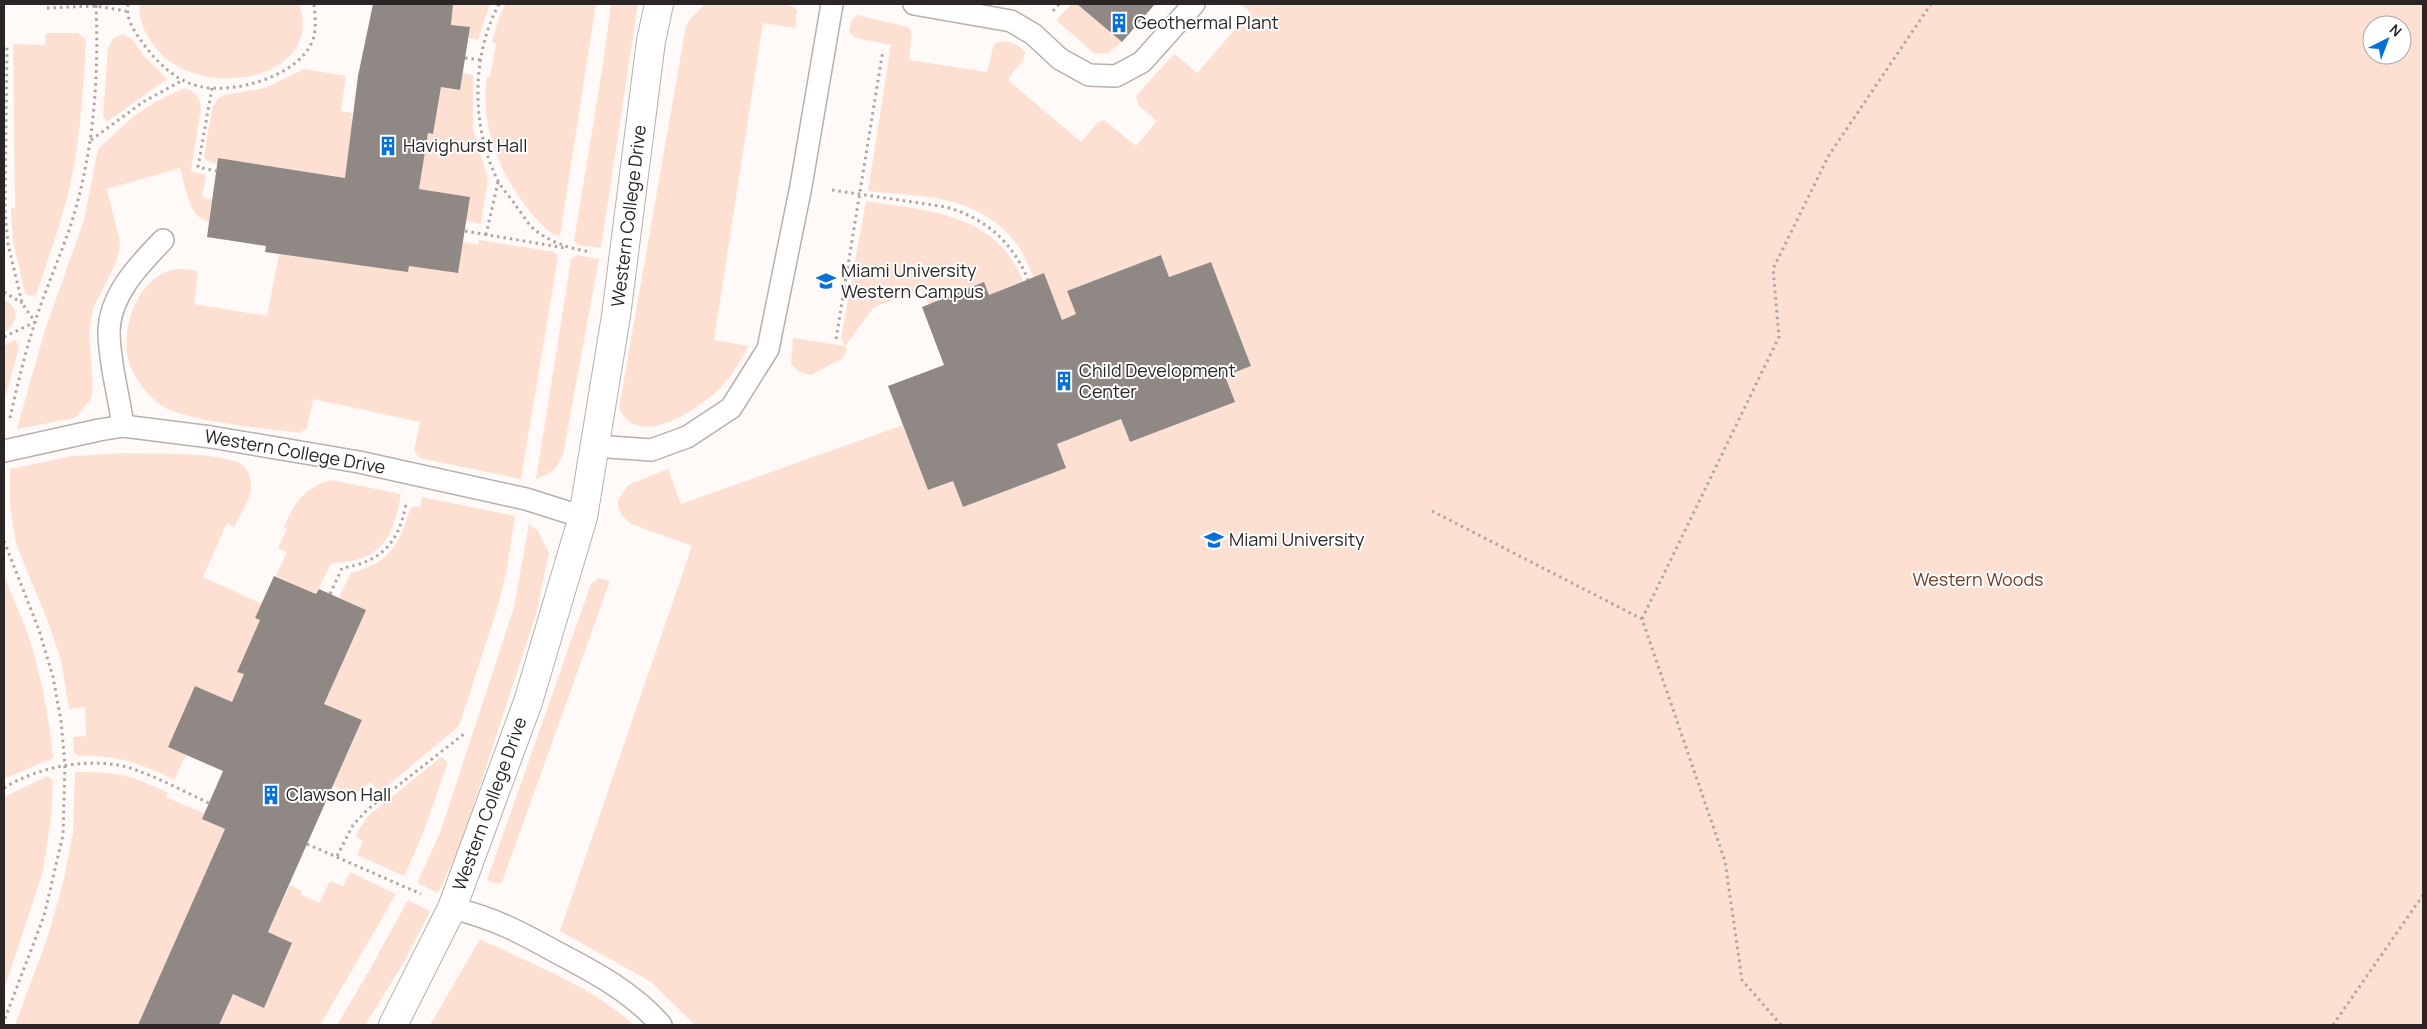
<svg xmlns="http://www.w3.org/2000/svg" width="2427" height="1029" font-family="Manrope,sans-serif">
<rect width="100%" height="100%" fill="#fffaf8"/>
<g fill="#fee0d3" fill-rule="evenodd">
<path d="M140,4H299C327,81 191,107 150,40C143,29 138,16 140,4Z"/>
<polygon points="453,4 490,4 478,40 468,38 470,27 451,25"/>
<path d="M506,4H596L560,235L558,236C548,234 539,222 532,214C501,177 479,126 487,77H490L496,44L492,42L499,17Z"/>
<polygon points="611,4 638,4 601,248 578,245 574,241 603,64"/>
<path d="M705,4H785L794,7L797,11L795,28L763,23L714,340L749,346C741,359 734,373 724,384C704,406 638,453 619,408L686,26L691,18Z"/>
<polygon points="1072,4 1077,4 1122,42 1108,53 1094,53 1056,20"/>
<path d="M1241,4H2423V1025H695L651,982L560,931L692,546L631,524C622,517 618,511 618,500L628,485L668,469L681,504L903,425L928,490L953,481L963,507L1066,468L1057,444L1121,419L1130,442L1234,402L1225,376L1251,366L1211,262L1169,277L1161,255L1067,291L1076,314L1062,320L1044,274L1034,278C1027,264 1022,248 1011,237C973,194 921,197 868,191L891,45L856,38L849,32L852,20L857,15L908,27L912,32L909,60L987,72L994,44C1004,37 1018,44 1025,52L1023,61L1009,77V81L1081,142L1097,123L1104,120L1136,146L1157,121L1139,106L1136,96L1173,55H1176L1197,73L1250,12ZM2372,25H2402V55H2372Z"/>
<path d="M46,33H78L86,40C83,87 81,135 71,181C62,220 49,257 36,295L29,296L25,293L13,241L11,208H15L13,44L45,45Z"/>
<polygon points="123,34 132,39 144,56 167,79 107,122 103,116 108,48 113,38"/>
<polygon points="304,69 346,76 341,111 352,113 351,119 354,120 345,178 218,158 217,164 206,160 204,156 212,108 218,99 224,95 265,88"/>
<polygon points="463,73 473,75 473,129 488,179 481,224 466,221 470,197 419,189 428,133 433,133 441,87 460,90"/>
<path d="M184,88C195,91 200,97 201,108L191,171L206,175L202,197L212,200L209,222C187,216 186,186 180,168L107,189L119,237L120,247L116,263L93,309L89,332L93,387L91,399L75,418L17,429L44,333L84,220L98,149L133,117L155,102Z"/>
<path d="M866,201C930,211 996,213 1023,281L989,295L984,283L929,304L922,290L874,307L845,346L847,350L843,358L811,375L800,372L791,364L793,338L845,346L841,338Z"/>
<path d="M479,240L555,252L558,257L521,479L419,458L414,450L420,422L313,399L307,428L300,433C267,428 183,422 159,404C144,392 130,373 127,354C123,323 138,282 168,271C178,267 189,270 198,271L194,304L267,316L279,254L408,271L409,266L457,273L463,242L478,245Z"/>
<path d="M576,255L599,259L563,454C557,469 551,474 536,479L571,260Z"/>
<path d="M4,300C21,308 18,323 4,333Z"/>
<polygon points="15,340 19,347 4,402 4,346"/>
<path d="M125,453C156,454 205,452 234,461C244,463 251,474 251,484C252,498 240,514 234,527L227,523L203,577L262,604L255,618L260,620L237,671L244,674L232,702L195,686L168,746L186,755L174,780C143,764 114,754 79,756L74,753L73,737L86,736L85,707L69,709L61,660L48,622L16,544L10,506V469L73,456Z"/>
<path d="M331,480L401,494C393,539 381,562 331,563L316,594L276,576L287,552L278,548L287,529L284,527C294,503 305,487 331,480Z"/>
<path d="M422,497L515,516L507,568L498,606L459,726L380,792L371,782L355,795L333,786L362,721L324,704L365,610L339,597L351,573C391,562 398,546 410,509L415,506L420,507Z"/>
<polygon points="529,524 538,531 549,553 536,614 461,844 438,893 417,883 440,833 514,607"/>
<path d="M4,574C11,596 22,616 29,638C42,678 49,717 53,758L4,779Z"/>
<polygon points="598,578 610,581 502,882 497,884 487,880 591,584"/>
<polygon points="441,757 448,762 422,836 404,876 357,855 363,841 355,836 368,816"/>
<path d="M75,772C116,772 130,774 168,793L166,797L205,814L203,819L225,829L138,1025H15L47,939L63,883L73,833Z"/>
<polygon points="48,776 53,781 51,819 43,871 4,990 4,797"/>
<polygon points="350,872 396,894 320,1025 219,1025 233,994 264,1008 292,943 268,932 290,885 302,891 300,894 319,903 330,881 343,886"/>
<polygon points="408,900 430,911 404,962 365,1025 337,1025 369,971"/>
<path d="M480,939C531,964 592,986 634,1025H430Z"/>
</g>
<g fill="#8f8885">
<polygon points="373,4 453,4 451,25 470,27 460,90 441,87 433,134 428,133 419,189 470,197 458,273 409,266 408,272 265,252 266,246 207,237 218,158 345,178 358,76"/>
<polygon points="1077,4 1155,4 1122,42"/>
<polygon points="1161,255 1169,277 1211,262 1251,366 1225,376 1235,402 1130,442 1121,419 1057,444 1066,468 963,507 953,481 928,490 888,386 944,365 922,307 984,282 989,295 1044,273 1062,320 1076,314 1067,291"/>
<polygon points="274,576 316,594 319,589 366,610 324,704 362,720 268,932 292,943 264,1008 233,994 219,1025 138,1025 225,829 202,819 223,771 168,747 195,686 232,702 244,674 237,672 260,620 255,618"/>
</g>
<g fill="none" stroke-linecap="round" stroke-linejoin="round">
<defs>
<g id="service">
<polyline points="914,4 1011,21 1033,34 1060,59 1089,75 1116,76 1142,62 1194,4"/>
<path d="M123,426C119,395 109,363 109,331C110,294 140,264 163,240"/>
<polyline points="595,446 651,450 687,437 731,408 768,349 801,186 832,4"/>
<polyline points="4,451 99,430 123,426 211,437 359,462 526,499 583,517"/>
<path d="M452,908C494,918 520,932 558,953C596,973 632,992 661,1025"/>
</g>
<polyline id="tertiary" points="393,1025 452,908 528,702 583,517 616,316 651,41 659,4"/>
</defs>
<use href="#service" stroke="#b7b0ac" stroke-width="24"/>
<use href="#tertiary" stroke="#b7b0ac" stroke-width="30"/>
<g stroke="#aba7a5" stroke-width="3" stroke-dasharray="2.5 4" stroke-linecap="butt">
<path d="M128,4C125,17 134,31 142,42C156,61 174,80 198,86C232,95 297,77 312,42C317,30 315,16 314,4"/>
<path d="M499,4C471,56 471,128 498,181C503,190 511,198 516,206C522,213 528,225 535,230C551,243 572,249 591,252"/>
<polyline points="47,8 96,6 126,11"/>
<polyline points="1053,11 1059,4"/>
<polyline points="465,58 481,60"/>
<polyline points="212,88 198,167 216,171"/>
<polyline points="91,140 143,102 183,80"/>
<path d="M832,190L946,207C985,218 1013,242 1028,280"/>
<polyline points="465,231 565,248"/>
<polyline points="486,235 498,182"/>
<polyline points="4,292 22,303"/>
<polyline points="4,337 35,322 22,303 8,244 5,211 7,44"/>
<polyline points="836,339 883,50"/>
<path d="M10,418C17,386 25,353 35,322C46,287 62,253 73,218C94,148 99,77 96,4"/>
<polyline points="1432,511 1642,619 1725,861 1742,980 1781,1025"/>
<polyline points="4,541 39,630 53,677 61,721 65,765 63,835 44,916 4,1021"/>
<path d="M330,594L342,568C381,562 399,543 406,504"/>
<polyline points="1642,619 1779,337 1773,269 1829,155 1931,4"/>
<path d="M4,788C38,766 97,755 136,770C161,779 185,792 209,803"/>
<polyline points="307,844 421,894"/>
<polyline points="337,856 353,825 368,809 464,734"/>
<polyline points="2333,1025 2423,895"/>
</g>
<use href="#service" stroke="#fff" stroke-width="21"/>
<use href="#tertiary" stroke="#fff" stroke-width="28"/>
</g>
<defs>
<symbol id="building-bare" viewBox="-9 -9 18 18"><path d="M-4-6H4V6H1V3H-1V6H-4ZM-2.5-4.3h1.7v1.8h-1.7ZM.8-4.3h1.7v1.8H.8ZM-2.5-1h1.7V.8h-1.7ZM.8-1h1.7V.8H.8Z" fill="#0470d8" stroke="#fff" stroke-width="2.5" paint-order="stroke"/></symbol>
<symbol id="university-bare" viewBox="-9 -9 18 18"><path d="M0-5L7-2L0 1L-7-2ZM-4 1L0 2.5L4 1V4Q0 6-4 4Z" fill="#0470d8" stroke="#fff" stroke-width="2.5" paint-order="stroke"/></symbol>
</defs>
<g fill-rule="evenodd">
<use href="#building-bare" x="1105" y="9" width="28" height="28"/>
<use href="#building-bare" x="374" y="132" width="28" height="28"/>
<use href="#university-bare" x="812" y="267" width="28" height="28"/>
<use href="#building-bare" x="1050" y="367" width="28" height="28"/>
<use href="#university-bare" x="1200" y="526" width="28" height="28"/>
<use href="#building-bare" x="257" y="781" width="28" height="28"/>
</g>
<g text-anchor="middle" stroke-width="4" stroke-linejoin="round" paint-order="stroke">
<g font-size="18" fill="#292625" stroke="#fff" text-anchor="start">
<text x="1134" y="29">Geothermal Plant</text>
<text x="403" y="152">Havighurst Hall</text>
<text x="841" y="277">Miami University<tspan x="841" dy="21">Western Campus</tspan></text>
<text x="1079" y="377">Child Development<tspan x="1079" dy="21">Center</tspan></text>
<text x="1229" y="546">Miami University</text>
<text x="286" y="801">Clawson Hall</text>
</g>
<g font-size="18" fill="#292625" stroke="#fff">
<text transform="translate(629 216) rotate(-83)" y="6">Western College Drive</text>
<text transform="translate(295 452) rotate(10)" y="6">Western College Drive</text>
<text transform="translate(490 804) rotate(-70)" y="6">Western College Drive</text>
</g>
<g font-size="18" fill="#6f3c24" stroke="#fff">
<text x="1978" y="586">Western Woods</text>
</g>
</g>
<rect width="2427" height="1029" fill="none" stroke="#292625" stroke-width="10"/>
<g transform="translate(2387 40) rotate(42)"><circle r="24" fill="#ffffff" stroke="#a9a8a8"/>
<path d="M0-4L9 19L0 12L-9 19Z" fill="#0470d8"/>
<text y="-8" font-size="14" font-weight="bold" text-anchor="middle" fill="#292625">N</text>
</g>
</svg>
